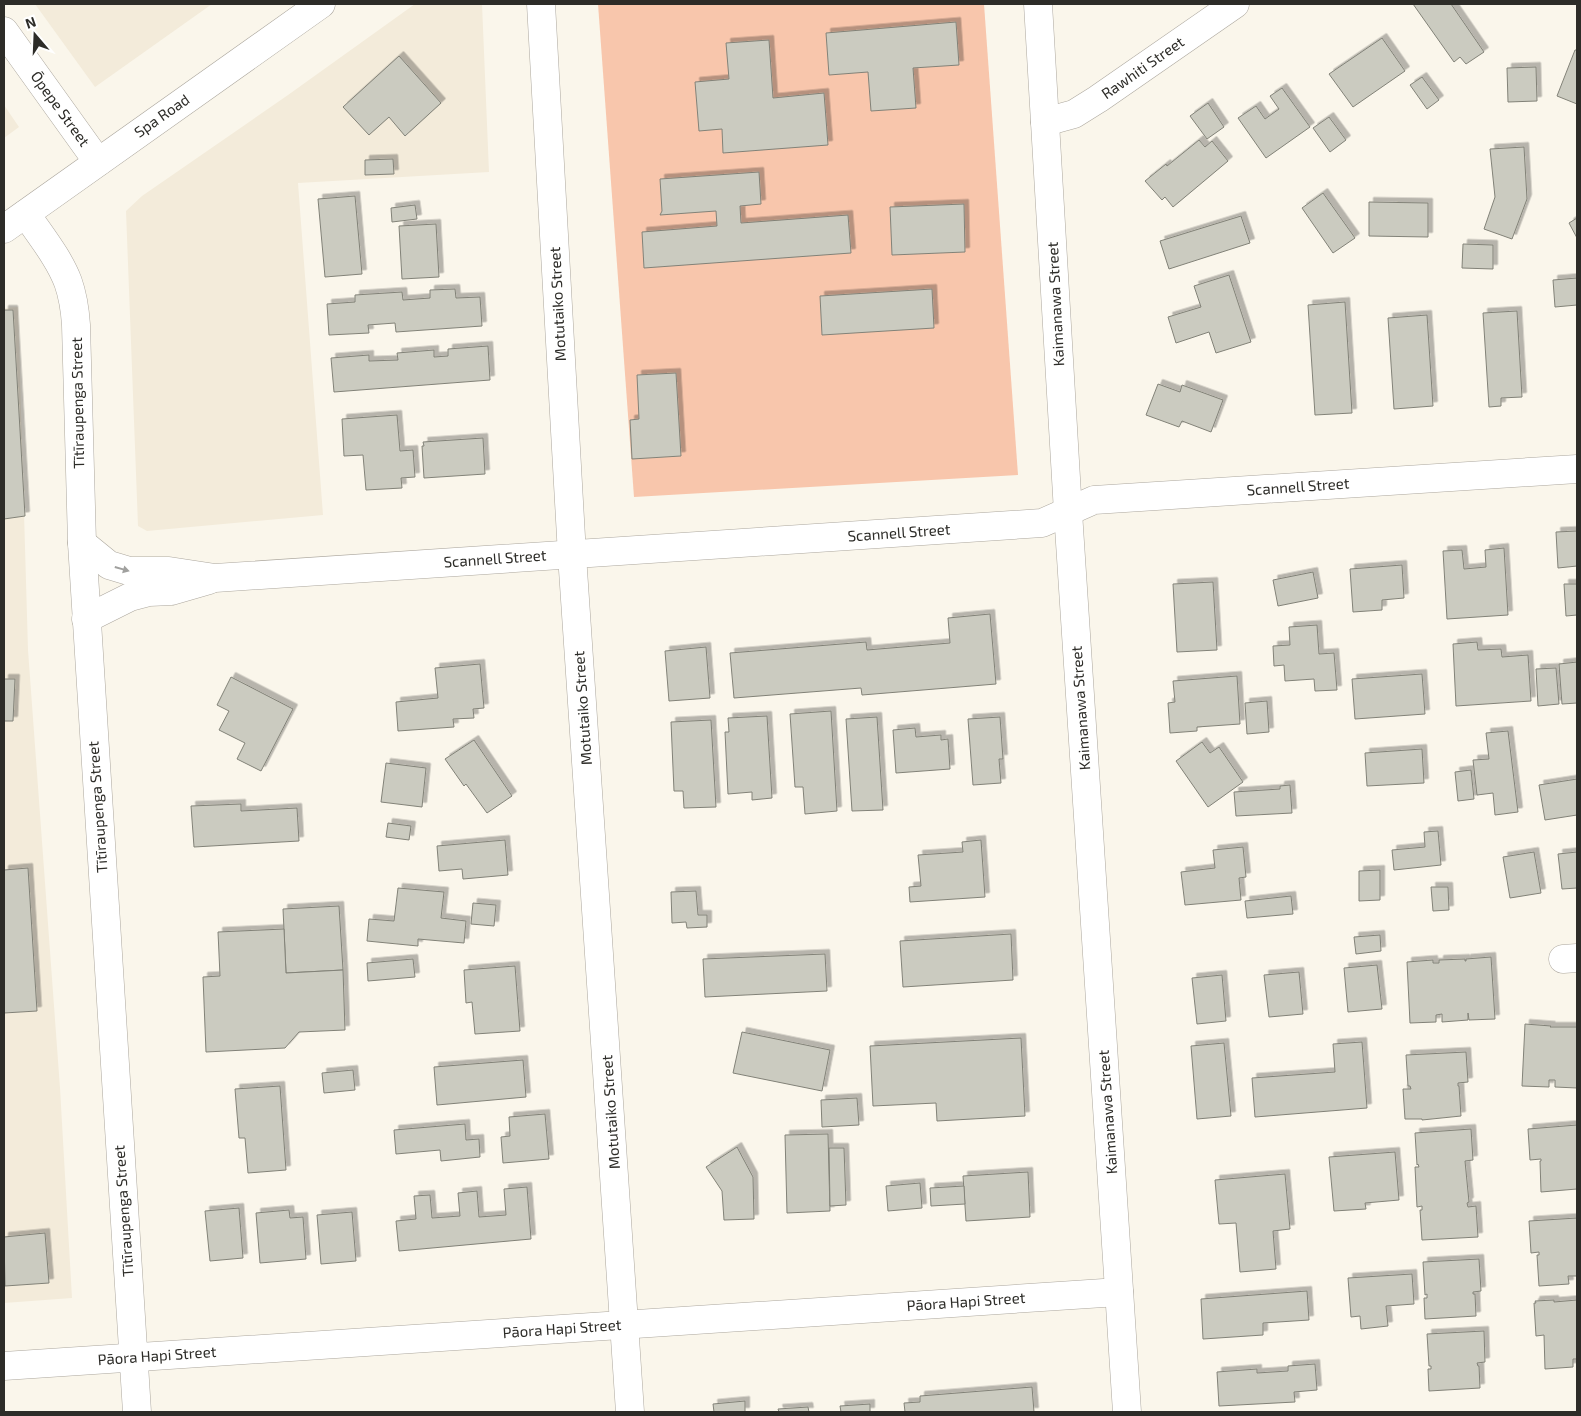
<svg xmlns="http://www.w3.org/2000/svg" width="1581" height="1416" font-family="'Exo 2',sans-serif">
<defs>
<filter id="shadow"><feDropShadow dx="4.5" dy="-4.5" stdDeviation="0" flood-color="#0004"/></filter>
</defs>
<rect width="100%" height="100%" fill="#faf6eb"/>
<g fill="#f3ebda">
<polygon points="35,4 212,4 95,87"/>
<polygon points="415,4 482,4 489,172 298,183 323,515 147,531 138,526 126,211 142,196 288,95"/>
<polygon points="4,105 19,127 4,138"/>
<polygon points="18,307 28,650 60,1088 72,1298 4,1303 4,308"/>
</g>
<polygon fill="#f8c6ac" points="598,4 984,4 1018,475 634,497"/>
<g fill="#cbcbc0" stroke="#828278" filter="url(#shadow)">
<polygon points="1413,4 1451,4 1484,52 1466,64 1460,57 1454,62"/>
<polygon points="956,22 959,65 913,68 916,108 871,111 868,72 829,75 826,33"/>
<polygon points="1382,38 1405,71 1353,107 1329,74"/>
<polygon points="769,40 773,98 824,93 828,145 723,153 722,129 699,131 695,82 729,79 726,43"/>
<polygon points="1575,50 1577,50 1577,104 1557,96"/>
<polygon points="399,56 441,103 405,136 389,117 369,135 343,107"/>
<polygon points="1536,67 1537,101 1508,102 1507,68"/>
<polygon points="1422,77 1439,100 1427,109 1410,85"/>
<polygon points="1282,88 1310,127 1266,158 1238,118 1256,106 1265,119 1279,109 1270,96"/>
<polygon points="1208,103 1224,127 1207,139 1190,116"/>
<polygon points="1329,117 1346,140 1330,152 1313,128"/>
<polygon points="1199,140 1205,147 1212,141 1228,161 1173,207 1165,197 1162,200 1145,181 1166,164 1167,166"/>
<polygon points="1524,147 1527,199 1512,239 1484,229 1495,197 1490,149"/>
<polygon points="393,159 394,174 365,175 365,160"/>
<polygon points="759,172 761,204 740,206 741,223 848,215 851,253 644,268 642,232 717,226 716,211 660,215 662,211 660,179"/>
<polygon points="1323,193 1355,238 1333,253 1302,208"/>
<polygon points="355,196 362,274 325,277 318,199"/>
<polygon points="1369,202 1428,203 1428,237 1369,236"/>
<polygon points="964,204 965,252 892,255 890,207"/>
<polygon points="415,205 417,219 392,222 391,208"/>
<polygon points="1241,216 1250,243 1169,269 1160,241"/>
<polygon points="1577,218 1577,238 1569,223"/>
<polygon points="436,224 439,277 402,279 399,226"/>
<polygon points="1463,244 1493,245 1493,269 1462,268"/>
<polygon points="1229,275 1251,342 1216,353 1209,332 1176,343 1168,317 1201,307 1194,286"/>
<polygon points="1577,278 1577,305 1555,307 1553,280"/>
<polygon points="455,289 456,298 480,297 482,326 396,332 395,323 368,325 369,333 329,335 327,304 355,302 355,295 402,292 403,300 430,298 430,290"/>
<polygon points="932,289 934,328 822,335 820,296"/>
<polygon points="1345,302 1352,413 1315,415 1308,305"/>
<polygon points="4,310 13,310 25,516 4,519"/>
<polygon points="1517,311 1522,397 1501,398 1501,406 1489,407 1483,313"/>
<polygon points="1427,315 1433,406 1394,409 1388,318"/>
<polygon points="488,346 490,380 334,392 331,358 369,355 369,361 398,360 397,353 434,350 434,357 448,356 448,349"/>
<polygon points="676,373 681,456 632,459 630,420 639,419 637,375"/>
<polygon points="1158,384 1180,392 1182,385 1223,400 1211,432 1182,421 1179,427 1146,415"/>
<polygon points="397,415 400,451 413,450 415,477 401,478 402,488 366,490 363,455 344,456 342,419"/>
<polygon points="483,438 485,474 424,478 422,446 424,446 423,442"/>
<polygon points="1577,531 1577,566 1558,568 1556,532"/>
<polygon points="1504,548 1508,615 1447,619 1443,551 1462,550 1464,569 1486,567 1485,550"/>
<polygon points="1402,565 1404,598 1382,600 1382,610 1353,612 1350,569"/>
<polygon points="1313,572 1318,598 1278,606 1273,580"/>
<polygon points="1213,582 1217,650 1177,652 1173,584"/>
<polygon points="1564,584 1577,584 1577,615 1566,616"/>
<polygon points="990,614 996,684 862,695 861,688 734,698 730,653 866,642 867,650 950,643 948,618"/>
<polygon points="1317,625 1319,654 1334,653 1337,690 1315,691 1314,679 1285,681 1284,665 1274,666 1273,646 1290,645 1289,627"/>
<polygon points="1477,642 1478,650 1501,649 1502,657 1528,655 1531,701 1456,706 1453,644"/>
<polygon points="706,647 710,698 669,701 665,651"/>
<polygon points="1577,662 1577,703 1562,704 1559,664"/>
<polygon points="480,664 484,708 473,709 474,718 453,719 454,727 398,731 396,702 438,698 435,668"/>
<polygon points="1556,668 1559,704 1538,706 1536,669"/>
<polygon points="1422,674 1425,714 1355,719 1352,679"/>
<polygon points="1237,676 1240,724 1197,727 1197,731 1170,733 1168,703 1175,702 1173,681"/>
<polygon points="231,677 293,709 261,771 237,759 245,743 219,730 229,711 217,705"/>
<polygon points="4,679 15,679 13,721 4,721"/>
<polygon points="1267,701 1269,732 1247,734 1245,703"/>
<polygon points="831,711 837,811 805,814 803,787 795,787 790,714"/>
<polygon points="767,716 772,798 752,800 752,792 728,794 725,732 729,732 728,718"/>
<polygon points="877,717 883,810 852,811 846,719"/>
<polygon points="1000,717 1003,759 999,759 1001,783 973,785 968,719"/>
<polygon points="711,720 716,807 684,808 683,791 674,791 671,722"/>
<polygon points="915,728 916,737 941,735 941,740 948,739 950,769 896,773 893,730"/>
<polygon points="1508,731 1518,812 1495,815 1493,793 1477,795 1473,760 1489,759 1486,733"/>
<polygon points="474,740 512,796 487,813 466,784 464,786 445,759"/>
<polygon points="1202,742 1210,753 1219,747 1243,782 1208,807 1176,761"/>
<polygon points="1422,749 1424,783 1367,786 1365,753"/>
<polygon points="386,763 426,768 422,807 381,802"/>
<polygon points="1471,770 1474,799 1458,801 1455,772"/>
<polygon points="1577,779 1577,815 1545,820 1539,785"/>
<polygon points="1290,785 1292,813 1236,816 1234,792 1280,789 1280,786"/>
<polygon points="241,804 241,811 297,808 299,841 194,847 191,806"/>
<polygon points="388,823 411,826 409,840 386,837"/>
<polygon points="1438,831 1441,865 1394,870 1392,850 1425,847 1424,832"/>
<polygon points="505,840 508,875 463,879 462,869 439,871 437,846"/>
<polygon points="981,840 985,897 910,902 909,887 921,886 918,855 963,852 962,842"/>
<polygon points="1243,847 1246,877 1239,878 1241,900 1185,905 1181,872 1215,868 1213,850"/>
<polygon points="1534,852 1541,893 1510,898 1503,857"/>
<polygon points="1577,852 1577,888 1562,889 1558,854"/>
<polygon points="28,868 37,1011 4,1013 4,870"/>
<polygon points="1380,870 1380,900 1359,901 1359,871"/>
<polygon points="1431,887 1448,887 1449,910 1433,911"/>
<polygon points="398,888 444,892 441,918 466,921 464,943 418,939 418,946 367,941 369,919 394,921"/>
<polygon points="696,891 698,915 707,915 707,927 687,928 686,922 672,923 671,892"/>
<polygon points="1291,896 1293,914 1247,918 1245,901"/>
<polygon points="473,903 496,905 494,926 471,924"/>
<polygon points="339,906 343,970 286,973 283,909"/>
<polygon points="284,929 286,973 343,970 345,1030 299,1032 285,1048 206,1052 203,977 220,976 218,932"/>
<polygon points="1011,934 1013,980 903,987 900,941"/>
<polygon points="1380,935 1381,951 1356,954 1354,937"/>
<polygon points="825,954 827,991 705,997 703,959"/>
<polygon points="1491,957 1495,1019 1469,1020 1468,1013 1468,1020 1442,1022 1442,1014 1436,1015 1436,1022 1410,1023 1407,962 1433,960 1433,963 1439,963 1439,960 1465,959 1465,961 1466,961 1466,959"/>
<polygon points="413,959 415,977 368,981 367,963"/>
<polygon points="1377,965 1382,1009 1348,1012 1344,968"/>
<polygon points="515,966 520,1031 475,1034 472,1002 466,1003 464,970"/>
<polygon points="1299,972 1303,1014 1269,1017 1264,975"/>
<polygon points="1222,975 1226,1021 1197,1024 1192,978"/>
<polygon points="1525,1024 1551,1026 1550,1027 1577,1027 1577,1088 1555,1087 1555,1080 1549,1080 1549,1087 1522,1086"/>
<polygon points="742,1032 830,1050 822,1091 733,1073"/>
<polygon points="1021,1038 1025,1116 937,1121 936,1103 873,1106 870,1046"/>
<polygon points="1362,1042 1367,1108 1255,1117 1252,1078 1335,1072 1333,1044"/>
<polygon points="1224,1043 1231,1116 1197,1119 1191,1046"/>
<polygon points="1466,1052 1468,1082 1458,1083 1458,1086 1459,1086 1461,1116 1422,1120 1422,1119 1405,1119 1403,1089 1411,1089 1410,1086 1408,1086 1406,1055"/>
<polygon points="523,1060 526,1097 437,1105 434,1067"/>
<polygon points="353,1070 355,1090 324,1093 322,1073"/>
<polygon points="280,1086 286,1170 248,1173 245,1138 239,1138 235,1089"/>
<polygon points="857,1098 859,1125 822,1127 821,1100"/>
<polygon points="545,1114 549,1159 503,1163 501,1137 510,1136 509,1117"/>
<polygon points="465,1124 466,1140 479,1139 480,1157 441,1161 440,1150 396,1154 394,1130"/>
<polygon points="1577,1125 1577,1189 1541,1192 1540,1161 1541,1161 1541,1159 1530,1160 1528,1129"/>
<polygon points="1471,1129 1473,1160 1465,1161 1469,1202 1467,1203 1468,1207 1476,1206 1478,1237 1422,1240 1420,1210 1422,1210 1422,1206 1417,1207 1415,1167 1419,1167 1418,1164 1417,1165 1415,1133"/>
<polygon points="828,1134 830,1211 787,1213 785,1135"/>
<polygon points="737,1147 753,1177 754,1219 724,1220 722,1191 706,1167"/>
<polygon points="829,1148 844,1148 846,1205 830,1206"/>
<polygon points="1395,1152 1399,1200 1365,1203 1366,1209 1334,1211 1329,1157"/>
<polygon points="1028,1172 1030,1217 966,1221 963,1176"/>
<polygon points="1285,1174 1290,1229 1273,1231 1276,1269 1240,1272 1236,1223 1219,1224 1215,1180"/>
<polygon points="920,1183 922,1208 888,1211 886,1186"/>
<polygon points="964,1186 965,1204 931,1206 930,1188"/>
<polygon points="527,1187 531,1239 399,1251 396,1221 416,1219 414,1196 430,1195 432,1218 460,1216 458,1193 477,1191 479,1217 506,1215 504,1189"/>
<polygon points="239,1208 243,1258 210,1261 205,1211"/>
<polygon points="289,1210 290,1218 303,1217 306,1259 260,1263 256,1213"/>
<polygon points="352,1212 356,1261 321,1264 317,1215"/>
<polygon points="1577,1218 1577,1276 1568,1276 1569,1284 1539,1286 1537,1255 1539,1255 1539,1252 1531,1253 1529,1221"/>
<polygon points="45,1233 49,1283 5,1286 4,1237"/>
<polygon points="1479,1259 1481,1291 1473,1292 1473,1294 1475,1294 1476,1316 1425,1319 1424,1298 1427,1298 1427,1294 1425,1295 1423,1262"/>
<polygon points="1412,1274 1414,1304 1386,1306 1388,1326 1361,1329 1360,1316 1351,1317 1348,1278"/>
<polygon points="1307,1291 1309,1320 1263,1323 1263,1335 1203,1339 1201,1299"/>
<polygon points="1554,1300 1554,1302 1577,1300 1577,1359 1573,1359 1573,1367 1545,1369 1544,1335 1536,1336 1534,1303 1536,1303 1535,1301"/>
<polygon points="1484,1331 1485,1362 1477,1363 1478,1366 1479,1366 1480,1388 1429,1391 1428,1369 1431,1369 1431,1366 1429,1366 1427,1334"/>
<polygon points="1315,1364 1317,1390 1294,1392 1295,1402 1219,1406 1217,1372 1257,1369 1257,1373 1288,1371 1288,1366"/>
<polygon points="1032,1387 1034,1412 905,1412 904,1403 920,1402 920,1396"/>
<polygon points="745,1401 745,1412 714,1412 713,1404"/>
<polygon points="870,1404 870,1412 841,1412 840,1406"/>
<polygon points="808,1407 809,1412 779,1412 778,1409"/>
</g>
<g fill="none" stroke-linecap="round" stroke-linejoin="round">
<defs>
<g id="minor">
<polyline points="541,4 572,555 630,1412"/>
<polyline points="1038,4 1068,512 1127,1412"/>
<polyline points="4,31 98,162"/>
<polyline points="1045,122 1074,114 1098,99 1235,4"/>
<polyline points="82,543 109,565 129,571 169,571 215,578 1042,523 1094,500 1577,469"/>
<polyline points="86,619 130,597 149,592 171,591 209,580"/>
<polyline points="1563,959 1577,958"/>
<polyline points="4,1366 1119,1292"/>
</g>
<g id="major">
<path d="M26,214C40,235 59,258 68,282C73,296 75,310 76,325L82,543L137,1412"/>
<polyline points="4,229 321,4"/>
</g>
</defs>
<use href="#minor" stroke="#aca79e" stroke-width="29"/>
<use href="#major" stroke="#aca79e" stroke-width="29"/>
<use href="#minor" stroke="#fff" stroke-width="28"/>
<use href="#major" stroke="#fff" stroke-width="28"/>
</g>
<defs><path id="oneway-solid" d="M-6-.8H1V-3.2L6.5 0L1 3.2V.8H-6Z" transform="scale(1.25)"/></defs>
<use fill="#a0a09e" href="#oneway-solid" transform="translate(122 569) rotate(16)"/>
<g text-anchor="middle" stroke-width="4" stroke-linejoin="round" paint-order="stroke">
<g font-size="15" fill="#2d2c28" stroke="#fff">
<text transform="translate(1143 68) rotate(-35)" y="5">Rawhiti Street</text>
<text transform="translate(60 109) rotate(54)" y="5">Ōpepe Street</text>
<text transform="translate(162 116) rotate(-35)" y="5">Spa Road</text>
<text transform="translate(558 304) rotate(-93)" y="5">Motutaiko Street</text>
<text transform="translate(1056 304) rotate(-93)" y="5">Kaimanawa Street</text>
<text transform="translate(78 403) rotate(-91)" y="5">Tītīraupenga Street</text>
<text transform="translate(1298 487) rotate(-4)" y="5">Scannell Street</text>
<text transform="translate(899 533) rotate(-4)" y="5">Scannell Street</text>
<text transform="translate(495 559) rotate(-4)" y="5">Scannell Street</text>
<text transform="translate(583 708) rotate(-94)" y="5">Motutaiko Street</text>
<text transform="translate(1081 708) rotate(-94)" y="5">Kaimanawa Street</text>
<text transform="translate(98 807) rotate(-94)" y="5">Tītīraupenga Street</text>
<text transform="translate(611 1112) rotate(-94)" y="5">Motutaiko Street</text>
<text transform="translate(1108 1112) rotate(-94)" y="5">Kaimanawa Street</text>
<text transform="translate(124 1211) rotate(-94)" y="5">Tītīraupenga Street</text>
<text transform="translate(966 1302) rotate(-4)" y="5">Pāora Hapi Street</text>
<text transform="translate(562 1329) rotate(-4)" y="5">Pāora Hapi Street</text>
<text transform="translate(157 1356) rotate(-4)" y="5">Pāora Hapi Street</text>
</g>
</g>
<rect width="1581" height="1416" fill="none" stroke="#2d2c28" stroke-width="10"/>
<g transform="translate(35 35) rotate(341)" stroke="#ffffff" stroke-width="4" paint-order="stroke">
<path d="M0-4L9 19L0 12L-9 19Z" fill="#2d2c28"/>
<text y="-8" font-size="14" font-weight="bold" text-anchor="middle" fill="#2d2c28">N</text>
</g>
</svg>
